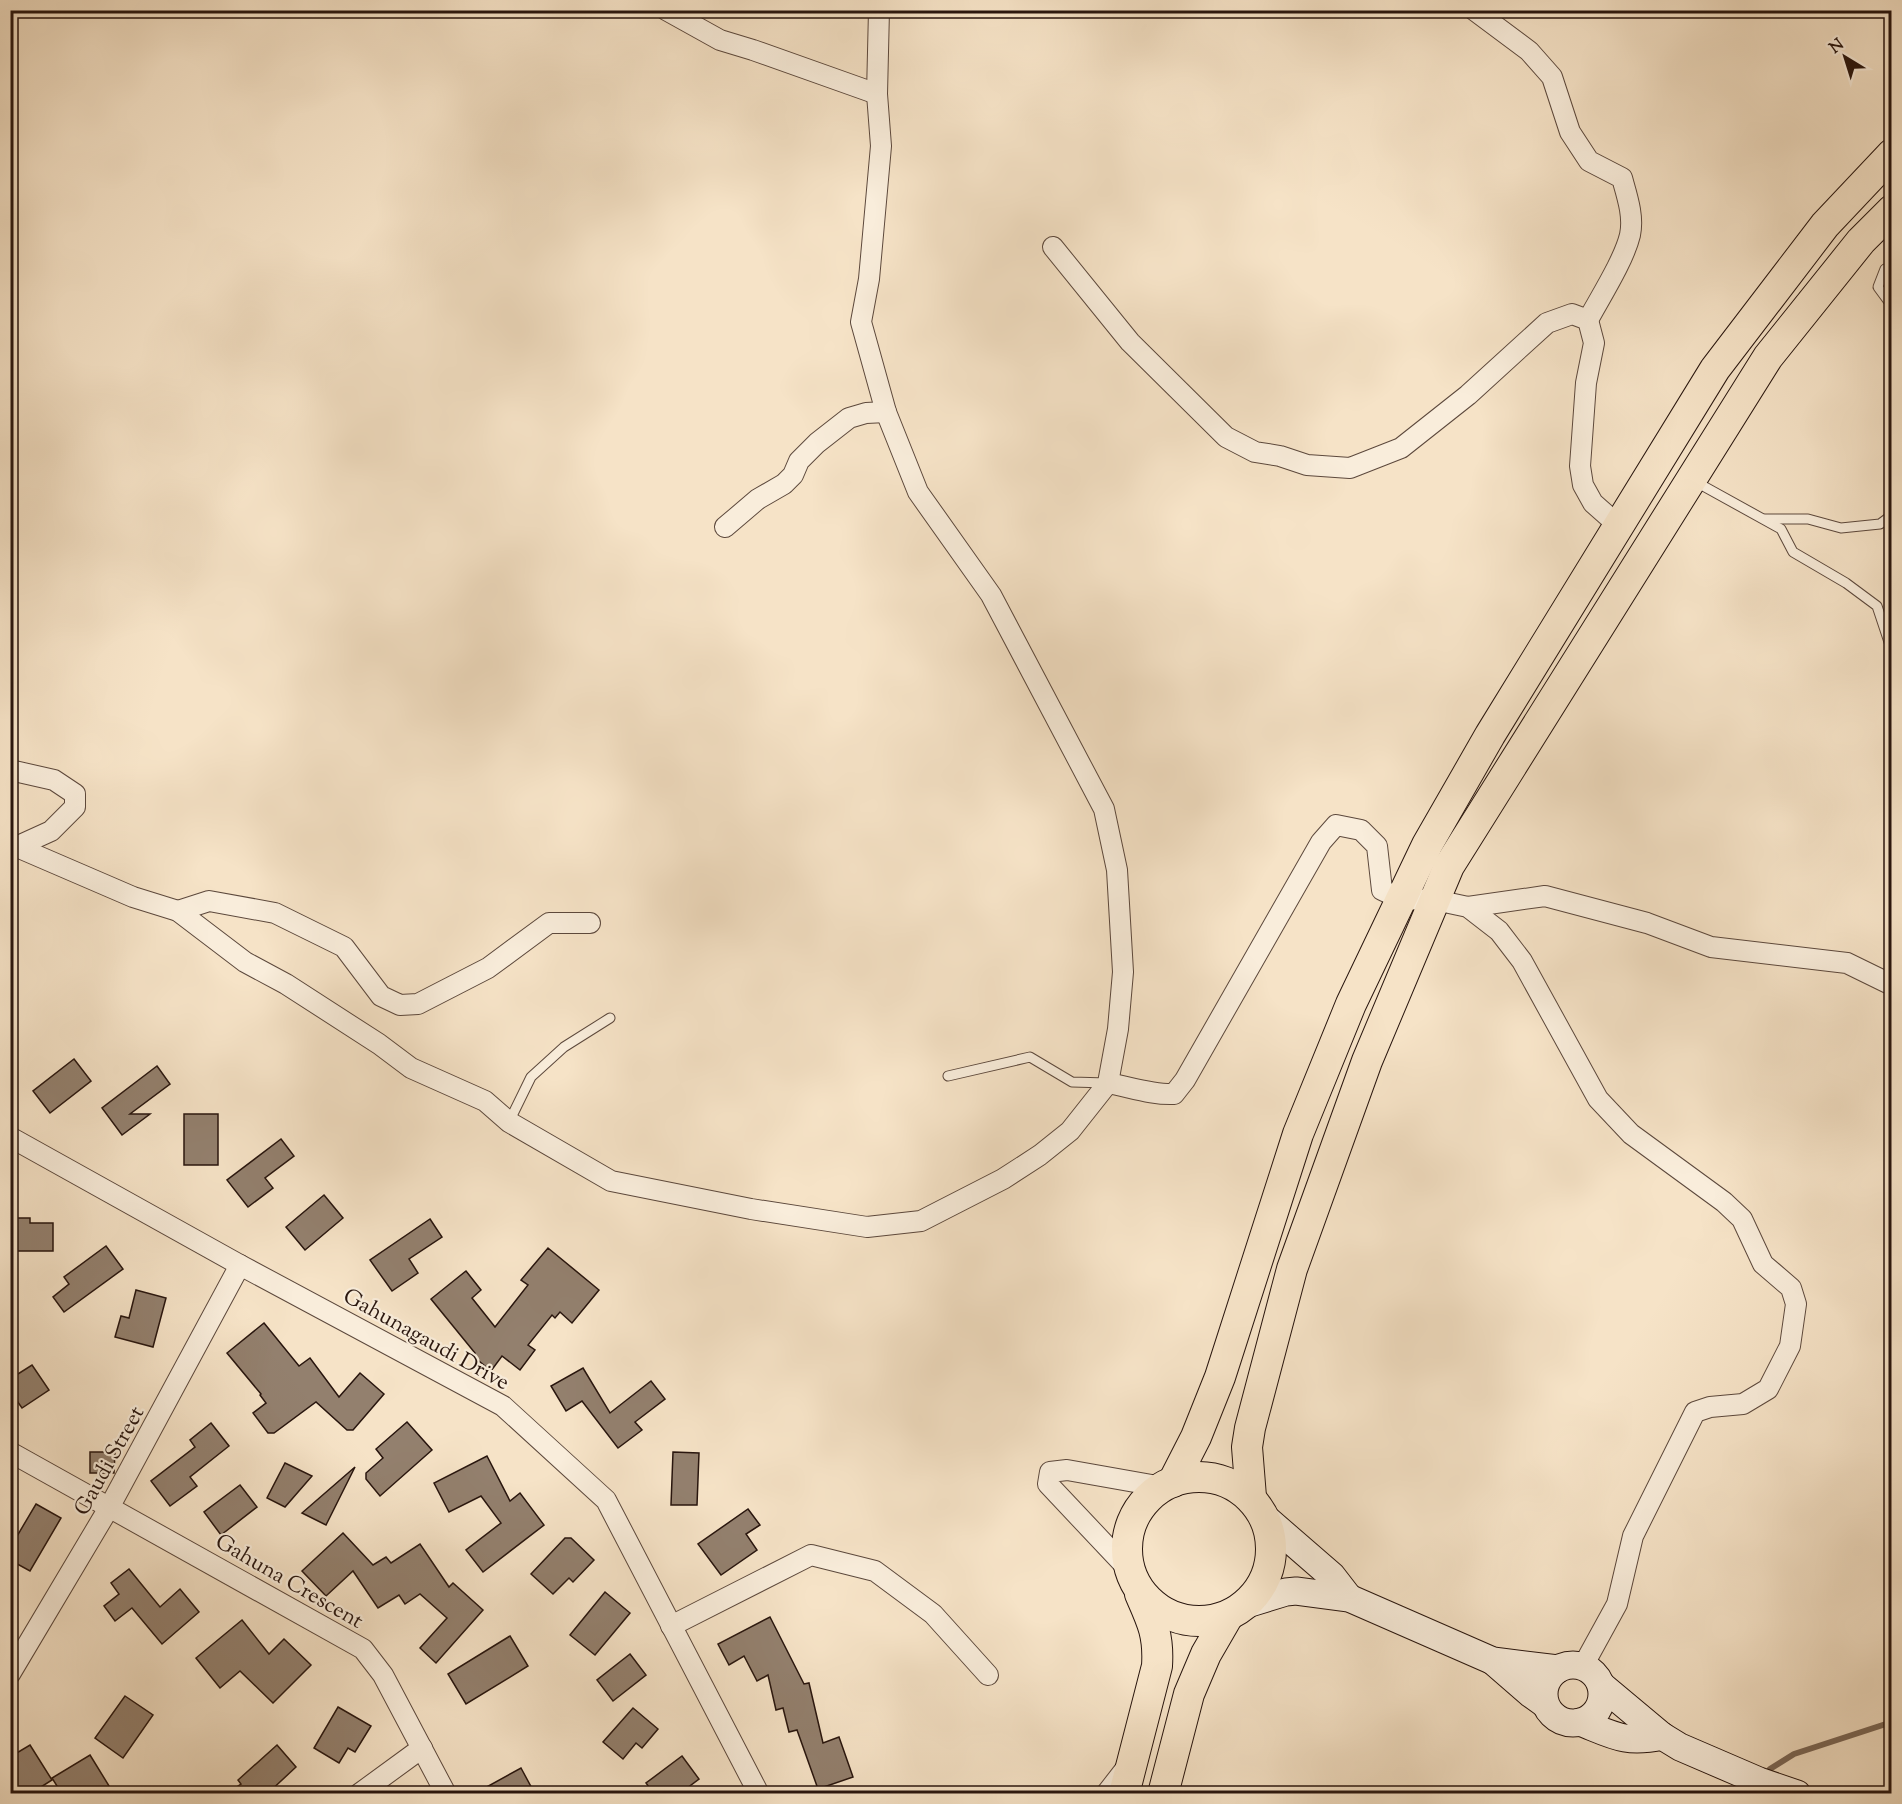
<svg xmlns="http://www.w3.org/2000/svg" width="1902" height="1804" font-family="'Sorts Mill Goudy',serif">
<rect width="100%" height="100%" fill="#f6e3c7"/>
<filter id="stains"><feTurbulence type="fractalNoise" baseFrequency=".00333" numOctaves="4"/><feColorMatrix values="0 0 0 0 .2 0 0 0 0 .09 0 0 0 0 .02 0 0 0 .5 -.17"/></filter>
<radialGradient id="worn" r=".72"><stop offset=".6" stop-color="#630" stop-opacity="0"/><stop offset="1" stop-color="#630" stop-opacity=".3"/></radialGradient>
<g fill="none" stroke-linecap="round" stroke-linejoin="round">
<g stroke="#7a6757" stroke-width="6">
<polyline points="1770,1769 1794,1754 1892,1722"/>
<polyline points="1730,1794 1737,1789"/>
</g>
</g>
<g fill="#93806e" stroke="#28150e" stroke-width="1.5">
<polygon points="74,1059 91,1081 50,1113 33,1091"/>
<polygon points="157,1066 170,1084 130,1114 150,1114 122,1135 102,1108"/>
<rect x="184" y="1114" width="34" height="51"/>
<polygon points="281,1139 294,1156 265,1178 273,1188 248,1207 227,1180"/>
<polygon points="324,1195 343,1218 305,1250 286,1227"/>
<polygon points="10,1218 30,1218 30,1223 53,1223 53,1251 10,1251"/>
<polygon points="430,1219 442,1237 409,1259 418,1273 392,1291 370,1260"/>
<polygon points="106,1246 123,1269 64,1312 53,1297 69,1284 64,1277"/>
<polygon points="548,1248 599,1290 572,1323 560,1312 555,1318 552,1315 528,1345 535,1350 520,1370 502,1356 491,1371 473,1356 475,1353 431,1299 466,1271 481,1290 472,1298 495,1327 528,1285 521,1280"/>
<polygon points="136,1290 166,1298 153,1347 115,1337 121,1316 129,1318"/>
<polygon points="264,1323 299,1366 310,1358 339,1397 360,1373 384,1394 353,1430 347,1430 316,1402 274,1433 268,1433 253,1413 266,1403 260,1395 261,1394 227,1353"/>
<polygon points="32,1365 49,1390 22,1408 10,1391 10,1379"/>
<polygon points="583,1368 610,1413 651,1381 665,1399 635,1422 642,1430 618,1448 582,1401 566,1411 551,1386"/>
<polygon points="407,1422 432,1450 380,1496 366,1479 366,1473 383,1458 376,1449"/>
<polygon points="211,1423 229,1446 190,1477 197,1486 170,1506 151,1481 195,1447 190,1440"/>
<polygon points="90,1452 115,1452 114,1473 90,1473"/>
<polygon points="673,1452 699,1453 697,1505 671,1505"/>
<polygon points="487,1456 510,1501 520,1493 544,1525 483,1572 466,1550 501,1523 481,1496 449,1512 434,1483"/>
<polygon points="285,1463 312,1476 285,1507 267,1498"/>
<polygon points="355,1467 326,1525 302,1513"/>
<polygon points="240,1485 257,1507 221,1535 204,1512"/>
<polygon points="36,1504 61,1518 30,1571 10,1560 10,1548"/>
<polygon points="748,1509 760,1525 746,1534 757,1550 721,1575 698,1544"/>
<polygon points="343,1533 373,1565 386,1557 391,1563 420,1544 449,1587 453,1583 483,1610 436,1663 420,1648 447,1618 420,1594 405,1604 399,1595 378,1608 353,1571 326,1596 302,1571"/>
<polygon points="565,1538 571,1538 594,1560 573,1582 569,1578 553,1594 531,1574"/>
<polygon points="129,1569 160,1607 180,1589 199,1612 162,1644 132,1608 115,1621 104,1606 119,1594 111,1583"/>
<polygon points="605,1592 630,1613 595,1655 570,1635"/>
<polygon points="770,1617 804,1684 809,1683 823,1743 839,1737 853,1777 818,1789 797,1730 789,1732 783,1708 776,1710 768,1675 757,1681 744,1656 729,1665 718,1644"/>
<polygon points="242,1620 269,1654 284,1639 311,1665 273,1703 240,1671 220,1688 196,1658"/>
<polygon points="510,1636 528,1666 466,1704 448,1674"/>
<polygon points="630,1654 646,1675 613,1701 597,1680"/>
<polygon points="125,1696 153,1715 123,1758 95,1738"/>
<polygon points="338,1707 371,1726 355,1752 348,1748 339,1763 314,1748"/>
<polygon points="633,1708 658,1729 642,1748 636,1743 623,1759 603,1742"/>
<polygon points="30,1745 52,1780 30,1794 22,1794 18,1787 10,1791 10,1757"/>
<polygon points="277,1745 296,1767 267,1794 226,1794 241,1784 238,1780"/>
<polygon points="90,1755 114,1794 62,1794 52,1778"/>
<polygon points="682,1756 699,1779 679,1794 654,1794 646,1783"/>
<polygon points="521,1768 535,1794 474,1794"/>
</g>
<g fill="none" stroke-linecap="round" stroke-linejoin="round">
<defs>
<g id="lane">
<polyline points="1892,266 1885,269 1878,287 1892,306"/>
<polyline points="1696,482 1781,529 1793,552 1846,583 1877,606 1891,648"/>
<polyline points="1765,519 1808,519 1841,528 1880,524 1892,515"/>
<polyline points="948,1076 1030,1057 1072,1082 1107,1083"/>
<polyline points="509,1122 531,1077 564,1047 610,1018"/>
<polyline points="1099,1794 1120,1767"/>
</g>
<g id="street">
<polyline points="666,10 720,40 753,50 877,94"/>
<path d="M1474,10L1529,51L1552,77L1570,132L1589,161L1622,178C1627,196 1634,216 1630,235C1624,260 1601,296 1588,320"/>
<polyline points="1053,247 1130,342 1226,437 1255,452 1280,456 1307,465 1350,468 1401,448 1468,395 1547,323 1572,314 1588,320 1594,343 1586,383 1580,466 1583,485 1593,503 1619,526"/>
<polyline points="725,527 758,499 784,484 793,475 799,461 817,443 849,418 866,413 886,412"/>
<polyline points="10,770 54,780 75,794 75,807 51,831 18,846"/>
<polyline points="10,844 133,897 178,911 245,962 286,984 379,1044 411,1068 485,1101 509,1122 611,1181 751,1209 867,1227 921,1221 1003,1179 1040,1155 1070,1131 1108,1083 1118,1029 1123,972 1117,870 1104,809 991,595 918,492 886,412 861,322 869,279 881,146 877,94 879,10"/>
<polyline points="1468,907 1545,896 1647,923 1711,947 1847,963 1892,985"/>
<polyline points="178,911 209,901 275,913 344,947 381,996 400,1005 418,1004 488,968 549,923 590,923"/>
<path d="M1108,1083C1130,1087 1152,1095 1174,1094L1185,1080L1321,842L1336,825L1361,830L1377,846L1382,890L1401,899L1435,900L1468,907L1499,931L1522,961L1598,1099L1631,1134L1724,1202L1742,1219L1763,1264L1791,1288L1796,1304L1790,1346L1768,1389L1743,1404L1710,1407L1695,1412L1633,1536L1617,1604L1583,1666"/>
<polyline points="10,1137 240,1265 503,1406 606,1500 759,1794"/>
<polyline points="10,1452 363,1649 383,1675 446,1794"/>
<polyline points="1129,1570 1048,1484 1050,1472 1067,1470 1163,1487"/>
<polyline points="671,1626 811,1555 875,1571 933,1614 988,1675"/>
<polyline points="10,1674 110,1506 240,1265"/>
<polyline points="359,1794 422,1748"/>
</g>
<g id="secondary">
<polyline points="1264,1517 1332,1576 1349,1598"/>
<polyline points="1247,1604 1286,1592 1296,1591 1349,1598 1493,1661 1558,1669"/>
<polyline points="1493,1661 1531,1694 1545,1704"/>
<circle cx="1573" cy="1694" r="29"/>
<polyline points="1601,1685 1662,1736 1680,1747 1759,1781 1797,1794"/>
<path d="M1580,1722C1613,1735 1625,1744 1662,1736"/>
</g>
<g id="primary">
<circle cx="1199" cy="1549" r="72"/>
<polyline points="1173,1482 1196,1437 1220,1377 1298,1134 1351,1004 1427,845 1490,735 1715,369 1825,225 1892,154"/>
<polyline points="1251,1497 1247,1447 1250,1428 1292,1269 1367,1061 1449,866 1768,357 1861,241 1892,210"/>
<path d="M1124,1794L1157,1666C1159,1635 1152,1621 1140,1594"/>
<polyline points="1163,1794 1189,1694 1206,1654 1228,1616"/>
</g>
</defs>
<use href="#lane" stroke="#5c483c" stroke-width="11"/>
<use href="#street" stroke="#5c483c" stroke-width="22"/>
<use href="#secondary" stroke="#28150e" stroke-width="29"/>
<use href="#primary" stroke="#28150e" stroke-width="32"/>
<use href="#lane" stroke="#f9eddb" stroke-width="9"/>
<use href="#street" stroke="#f9eddb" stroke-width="20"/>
<use href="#secondary" stroke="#f9eddb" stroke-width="27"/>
<use href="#primary" stroke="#f6e3c7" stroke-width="30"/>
</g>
<g text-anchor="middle" stroke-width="4.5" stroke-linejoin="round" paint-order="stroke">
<g font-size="22" fill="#28150e" stroke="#f9eddb">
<text transform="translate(427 1338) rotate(29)" y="8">Gahunagaudi Drive</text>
<text transform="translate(108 1460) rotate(-61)" y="8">Gaudi Street</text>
<text transform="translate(290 1580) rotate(30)" y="8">Gahuna Crescent</text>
</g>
</g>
<rect width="1902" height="1804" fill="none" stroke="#f6e3c7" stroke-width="36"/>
<rect x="12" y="12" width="1878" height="1780" fill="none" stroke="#28150e" stroke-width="3"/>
<rect x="18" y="18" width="1866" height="1768" fill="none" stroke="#28150e" stroke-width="1.5"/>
<g transform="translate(1845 57) rotate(322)" stroke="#f9eddb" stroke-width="4.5" paint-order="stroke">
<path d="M0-4.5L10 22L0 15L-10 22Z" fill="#28150e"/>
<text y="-9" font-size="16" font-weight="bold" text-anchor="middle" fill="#28150e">N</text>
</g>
<rect width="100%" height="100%" filter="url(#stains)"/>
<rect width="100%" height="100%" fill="url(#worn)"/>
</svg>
